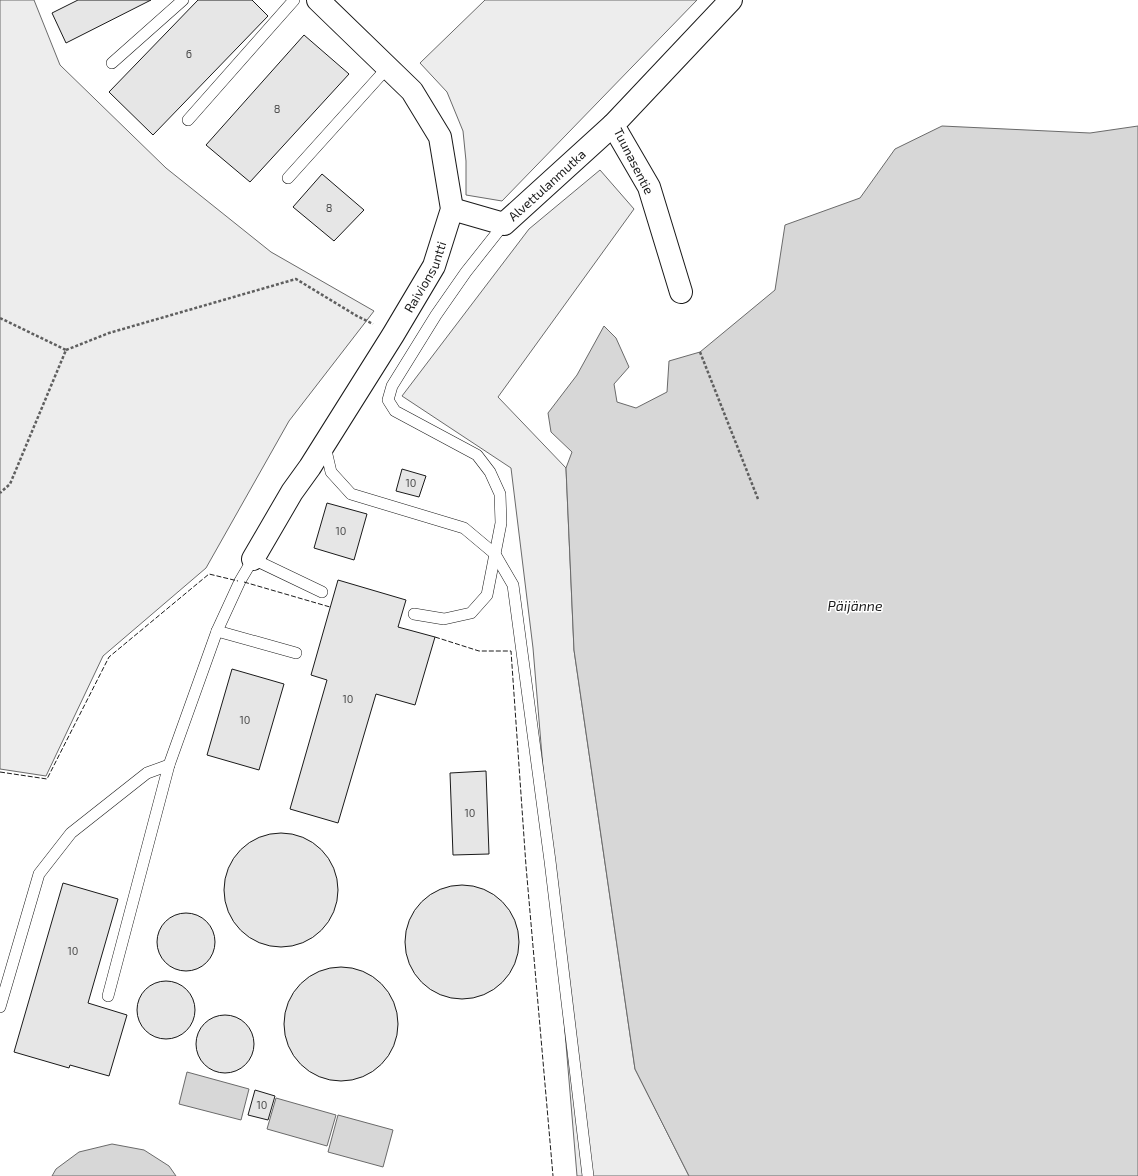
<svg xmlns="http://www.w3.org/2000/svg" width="1138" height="1176" font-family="'Exo 2',sans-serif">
<rect width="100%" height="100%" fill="#fff"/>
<g fill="#ededed" stroke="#6a6a6a">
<polygon points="0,0 34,0 60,65 166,168 271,252 374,311 289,421 206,568 103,656 46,776 0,769"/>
<polygon points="485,0 697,0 502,201 466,195 466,161 463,131 447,92 420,63"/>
<polygon points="600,170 634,209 498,397 566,468 574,650 635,1069 689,1176 577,1176 533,648 511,468 402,396 529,229"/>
</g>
<g fill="#d7d7d7" stroke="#6a6a6a">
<polygon points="942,126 1090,133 1138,126 1138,1176 689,1176 635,1069 574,650 566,468 572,452 551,432 548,413 577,375 604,326 616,338 629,367 614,384 617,402 636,408 667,392 669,361 700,352 775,290 785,225 860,198 895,149"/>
<polygon points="187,1072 249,1089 241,1120 179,1104"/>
<polygon points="276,1098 336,1115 327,1146 267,1129"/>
<polygon points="338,1115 393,1130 383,1167 328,1152"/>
<polygon points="112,1144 144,1150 169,1166 176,1176 52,1176 56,1169 79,1152"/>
</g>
<g fill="#e6e6e6" stroke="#1a1a1a">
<polygon points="78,0 151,0 66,43 52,13"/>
<polygon points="198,0 252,0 268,16 153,135 109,92"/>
<polygon points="304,35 349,74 250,182 206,145"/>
<polygon points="322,174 364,210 334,241 293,207"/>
<polygon points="402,469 426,476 419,497 396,491"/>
<polygon points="327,503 367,514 354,560 314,548"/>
<polygon points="338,580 406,600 398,627 435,637 415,705 376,694 338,823 290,809 327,680 311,675"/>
<polygon points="232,669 284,684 259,770 207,755"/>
<polygon points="486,771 489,854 453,855 450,773"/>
<circle cx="281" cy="890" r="57"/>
<polygon points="63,883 118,899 88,1003 127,1015 109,1076 70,1065 69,1068 14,1052"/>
<circle cx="462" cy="942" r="57"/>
<circle cx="186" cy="942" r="29"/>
<circle cx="341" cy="1024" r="57"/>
<circle cx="166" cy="1010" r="29"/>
<circle cx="225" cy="1044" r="29"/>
<polygon points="255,1090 275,1096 268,1120 248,1115"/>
</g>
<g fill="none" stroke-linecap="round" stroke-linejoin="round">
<defs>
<g id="lane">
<polyline points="112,63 183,0"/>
<polyline points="188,120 294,0"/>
<polyline points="288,178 388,67"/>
<polyline points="325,446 331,472 351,494 464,528 495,554 513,585 550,861 588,1176"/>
<polyline points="414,614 444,619 471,613 487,595 501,523 500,494 490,472 477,455 395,411 388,400 392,386 436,315 466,272 504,224"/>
<polyline points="217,631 296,653"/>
<polyline points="108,996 169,765 217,631 240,581 253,559 322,592"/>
<polyline points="0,1007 39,874 71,833 147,773 169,765"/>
</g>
<g id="street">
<path id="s1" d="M452,209L504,224L613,125"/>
<polyline points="681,292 649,187 613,125 731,0"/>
<path id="s2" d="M253,559L292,492L310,467L393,335L434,266L452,209L440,137L412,91L318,0"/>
</g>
</defs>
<use href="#lane" stroke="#1a1a1a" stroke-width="12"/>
<use href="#street" stroke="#1a1a1a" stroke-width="24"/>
<g stroke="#5f5f5f" stroke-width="2.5" stroke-dasharray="3 2" stroke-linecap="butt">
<polyline points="0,318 66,350 10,484 0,493"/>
<polyline points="66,350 109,333 296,279 357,316 373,324"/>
<polyline points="700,352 758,499"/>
</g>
<use href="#lane" stroke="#fff" stroke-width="11"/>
<use href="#street" stroke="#fff" stroke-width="22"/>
<g stroke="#1a1a1a" stroke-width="1" stroke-dasharray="5 2" stroke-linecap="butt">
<polyline points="244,582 330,607"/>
<polyline points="435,637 479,651 511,651 526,866 553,1176"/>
<polyline points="0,772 47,779 109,657 209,574 238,581"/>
</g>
</g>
<g text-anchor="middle" stroke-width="3" stroke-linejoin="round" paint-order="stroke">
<g font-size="11" fill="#4d4d4d">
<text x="189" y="58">6</text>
<text x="277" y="113">8</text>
<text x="329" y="212">8</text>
<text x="411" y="487">10</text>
<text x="341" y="535">10</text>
<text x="348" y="703">10</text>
<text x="245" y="724">10</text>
<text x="470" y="817">10</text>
<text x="73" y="955">10</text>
<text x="262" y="1109">10</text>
</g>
<g font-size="13" fill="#1a1a1a" stroke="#fff">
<text transform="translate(634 161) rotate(63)" y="5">Tuunasentie</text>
<text dy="5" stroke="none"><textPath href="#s1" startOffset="112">Alvettulanmutka</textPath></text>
<text dy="5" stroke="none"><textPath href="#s2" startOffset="331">Raivionsuntti</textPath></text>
</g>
<g font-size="14" font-style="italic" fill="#1a1a1a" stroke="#fff">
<text x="855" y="611">Päijänne</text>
</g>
</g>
</svg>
